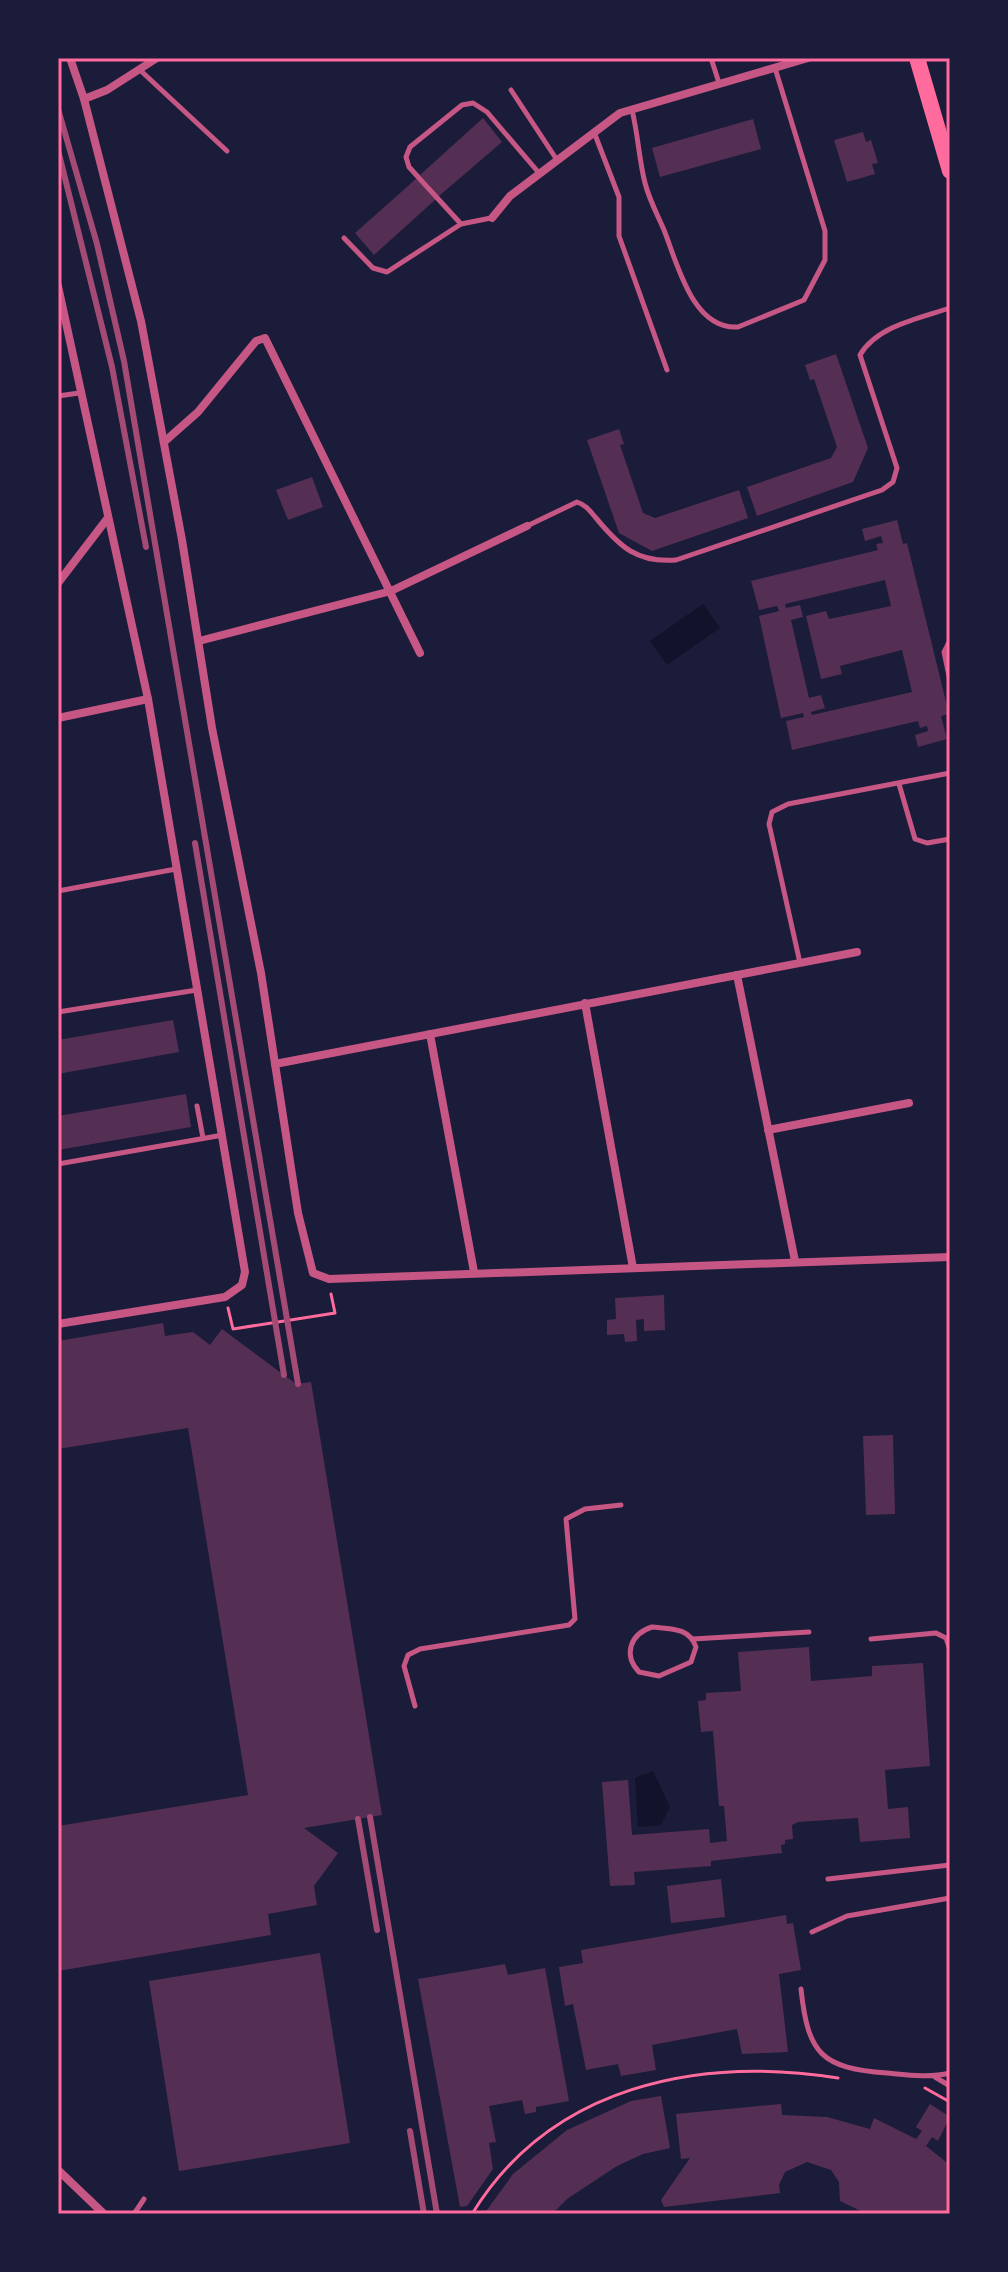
<svg xmlns="http://www.w3.org/2000/svg" width="1008" height="2272" font-family="Cabin,sans-serif">
<rect width="100%" height="100%" fill="#1b1b3a"/>
<g fill="#12122b">
<polygon points="703,604 720,628 667,665 650,641"/>
<polygon points="653,1771 670,1807 661,1825 638,1827 635,1778"/>
</g>
<g fill="#542f53" fill-rule="evenodd">
<polygon points="483,118 502,142 439,196 420,175"/>
<polygon points="753,119 761,149 660,177 652,148"/>
<polygon points="863,132 866,142 871,140 878,163 872,164 875,174 847,182 834,140"/>
<polygon points="417,178 436,199 374,255 355,233"/>
<polygon points="836,354 868,448 853,482 757,516 747,487 831,458 837,447 814,379 810,380 805,365"/>
<polygon points="619,429 624,444 620,445 643,513 655,518 739,490 748,518 652,551 619,533 587,440"/>
<polygon points="312,477 323,507 288,520 276,490"/>
<path d="M897,520L903,544L907,543L949,714L941,716L947,739L918,747L915,735L928,731L927,726L920,728L918,721L792,750L786,721L804,717L803,713L781,718L759,616L779,611L777,606L759,610L751,581L878,550L876,544L883,543L881,536L865,541L862,529ZM885,580L891,606L829,619L826,611L806,616L821,679L842,674L840,666L902,650L912,692L812,715L811,712L825,708L821,695L809,698L791,620L803,617L800,605L786,608L785,604Z"/>
<polygon points="173,1020 179,1052 58,1074 58,1040"/>
<polygon points="186,1094 191,1127 58,1150 58,1116"/>
<polygon points="664,1295 665,1330 644,1331 644,1319 636,1320 637,1341 625,1342 624,1334 607,1335 607,1320 616,1319 615,1298"/>
<polygon points="163,1323 165,1336 193,1332 210,1345 222,1329 296,1384 311,1382 382,1815 304,1828 338,1853 314,1886 317,1905 268,1914 271,1935 58,1971 58,1826 248,1795 188,1428 58,1449 58,1341"/>
<polygon points="893,1435 895,1514 866,1515 863,1436"/>
<polygon points="809,1647 811,1681 872,1676 872,1666 923,1663 930,1766 885,1770 888,1809 908,1807 910,1838 860,1842 858,1818 798,1822 792,1825 793,1839 785,1840 785,1844 781,1845 782,1853 711,1861 711,1866 634,1872 635,1885 610,1886 602,1782 628,1780 632,1835 709,1829 710,1843 727,1841 724,1806 719,1806 713,1731 701,1732 698,1701 706,1700 706,1693 741,1691 738,1652"/>
<polygon points="721,1879 725,1917 671,1923 667,1886"/>
<polygon points="786,1915 787,1924 793,1923 801,1970 779,1974 788,2052 742,2054 737,2029 652,2045 656,2070 621,2076 618,2064 586,2070 573,2004 565,2006 559,1967 583,1963 581,1950"/>
<polygon points="320,1953 350,2143 179,2171 149,1981"/>
<polygon points="505,1964 508,1975 545,1968 569,2101 536,2107 536,2112 525,2114 522,2100 489,2106 496,2142 489,2143 493,2169 467,2206 460,2207 418,1979"/>
<polygon points="661,2096 670,2148 643,2154 617,2166 567,2199 552,2214 484,2214 513,2174 567,2130 631,2101"/>
<polygon points="781,2104 782,2115 827,2117 870,2129 874,2118 916,2139 922,2131 916,2127 930,2104 950,2117 938,2141 932,2137 926,2146 950,2165 950,2214 867,2214 840,2201 839,2182 831,2170 807,2162 785,2172 779,2185 780,2193 664,2207 661,2200 690,2158 681,2159 676,2114"/>
</g>
<g fill="none" stroke-linecap="round" stroke-linejoin="round">
<g stroke="#ff6b9d" stroke-width="3">
<polyline points="228,1308 233,1329 335,1313 331,1294"/>
<polyline points="925,2088 950,2102"/>
<path d="M472,2214C551,2085 699,2056 838,2078"/>
</g>
<g stroke="#c65784" stroke-width="5">
<polyline points="711,58 719,83"/>
<polyline points="140,70 227,151"/>
<polyline points="511,90 557,160"/>
<path d="M632,110C638,134 639,160 645,183C649,199 657,214 664,230C677,262 692,330 738,327L804,300L825,260V231L775,68"/>
<polyline points="594,132 619,197 619,236 667,370"/>
<polyline points="461,224 491,218"/>
<polyline points="344,238 373,268 387,272 461,224 409,167 406,157 410,147 462,105 473,103 487,112 539,173"/>
<polyline points="58,396 79,393"/>
<path d="M527,526L577,502C586,505 590,511 596,518C620,547 637,563 676,560L882,490L893,482L897,468L860,355C877,326 920,318 950,308"/>
<polyline points="950,640 944,652 950,681"/>
<polyline points="899,784 915,839 927,843 950,839"/>
<polyline points="58,891 176,869"/>
<polyline points="800,963 769,824 772,812 788,804 950,773"/>
<polyline points="58,1012 197,990"/>
<polyline points="197,1106 203,1138"/>
<polyline points="58,1164 223,1135"/>
<path d="M652,1627C670,1629 689,1627 696,1647L691,1662L659,1676L639,1672C623,1655 630,1634 652,1627Z"/>
<polyline points="693,1639 809,1632"/>
<polyline points="871,1639 936,1633 946,1638 950,1650"/>
<polyline points="415,1706 404,1666 408,1655 420,1649 569,1625 575,1619 566,1519 585,1509 621,1505"/>
<polyline points="949,1865 950,1856"/>
<polyline points="828,1879 950,1865"/>
<polyline points="812,1932 847,1916 950,1898"/>
<path d="M801,1989C808,2055 822,2068 887,2073C908,2075 929,2078 950,2073"/>
<polyline points="935,2077 950,2086"/>
<polyline points="134,2214 144,2199"/>
</g>
<g stroke="#c65784" stroke-width="8">
<polyline points="70,58 84,99 141,321 182,540 212,728 261,973 298,1213 313,1273 329,1279 950,1257"/>
<polyline points="84,99 107,90 157,58"/>
<polyline points="492,218 510,196 620,113 808,58"/>
<polyline points="58,286 148,699 245,1272 242,1285 225,1297 58,1324"/>
<polyline points="164,442 198,412 256,341 265,338 420,653"/>
<polyline points="58,583 107,519"/>
<polyline points="199,641 391,591 527,526"/>
<polyline points="58,718 148,699"/>
<polyline points="737,975 795,1261"/>
<polyline points="585,1003 633,1268"/>
<polyline points="430,1034 474,1272"/>
<polyline points="275,1064 857,952"/>
<polyline points="768,1130 909,1103"/>
<polyline points="58,2170 104,2214"/>
</g>
<polyline stroke="#ff6b9d" stroke-width="16" points="917,58 950,171"/>
<g stroke="#a44b75" stroke-width="6">
<polyline points="58,109 97,244 124,361 298,1384"/>
<polyline points="58,150 112,367 146,547"/>
<polyline points="195,843 284,1375"/>
<polyline points="370,1817 437,2214"/>
<polyline points="358,1819 377,1930"/>
<polyline points="410,2131 424,2214"/>
</g>
</g>
<rect width="1008" height="2272" fill="none" stroke="#1b1b3a" stroke-width="120"/>
<rect x="60" y="60" width="888" height="2152" fill="none" stroke="#ff6b9d" stroke-width="3"/>
</svg>
